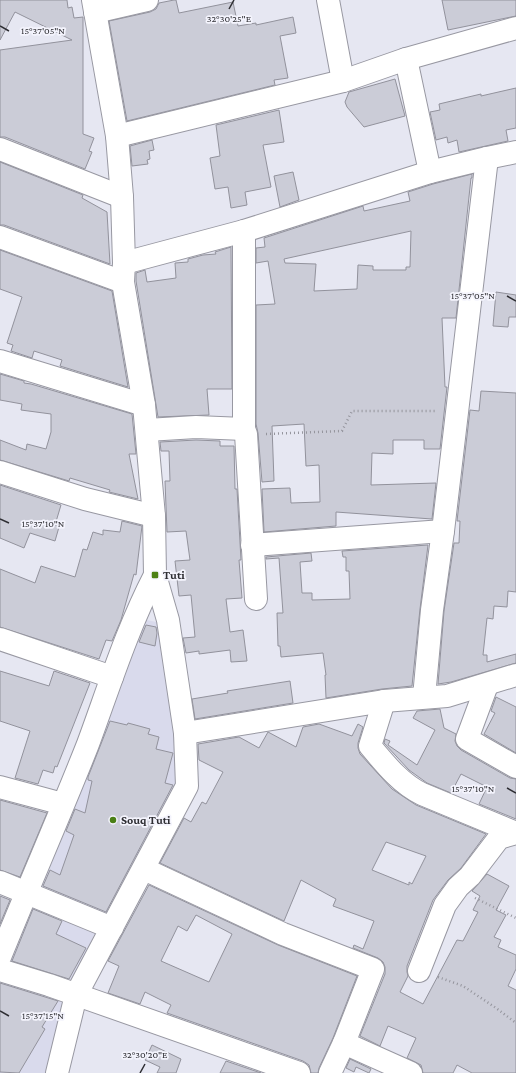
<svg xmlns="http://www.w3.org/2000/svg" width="516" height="1073" font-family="'Crimson Pro',serif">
<rect width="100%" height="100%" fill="#e6e7f2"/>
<polygon fill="#d9daec" points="138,618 165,624 184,786 75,994 56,1073 0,1073 0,963"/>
<g fill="#cbccd7" stroke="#92929c" fill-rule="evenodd">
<polygon points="0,0 67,0 68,8 72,7 74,18 83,17 83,134 94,138 89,151 92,152 85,169 5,137 0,137 0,50 72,40 15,12 0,40"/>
<polygon points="174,0 176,0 179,13 233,2 238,26 256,23 256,25 293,17 296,33 280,36 288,78 274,80 275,85 127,121 109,21 150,12 156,9 159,3"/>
<polygon points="442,0 516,0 516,16 448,30"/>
<polygon points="395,79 405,116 364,127 347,107 345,102 349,92"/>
<polygon points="516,88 516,128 506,130 508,141 459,152 457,140 448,143 447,137 436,140 430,112 440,110 439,104 481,94 481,96"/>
<polygon points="279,110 284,142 263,145 271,187 245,192 247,205 231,208 228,187 215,189 210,158 220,156 216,125"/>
<polygon points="152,140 154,150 149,151 150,159 147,160 148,164 132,166 130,146"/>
<polygon points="0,162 83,195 82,198 107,212 110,264 4,225 0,225"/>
<polygon points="293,172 299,200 280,207 274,176"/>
<path d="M472,174V178H471L456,318H442L445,387H447L440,449H424V440H393V454L372,453L371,485L436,483L432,519L336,512V526L264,532L262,489L290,488L291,503L320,502L319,465L306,466L304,424L272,426L274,481L262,482L258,433L256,424V305L275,304L268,261L256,263V248L265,247L264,238L363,206L364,211L410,201L408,192L433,184ZM411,231L410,267H406V270H373V266L358,265L357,289L314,291L316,264L285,263L284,259Z"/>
<polygon points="231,247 232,389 207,389 209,415 158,417 136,281 136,273 145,270 147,282 176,278 175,263 188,262 188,259 203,255 216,254 215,252"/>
<polygon points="0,250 112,291 128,387 60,366 62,360 34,351 32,358 11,351 13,345 7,343 22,297 0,289"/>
<polygon points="496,292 516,295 516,317 509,317 508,327 493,326"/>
<polygon points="0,374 24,381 24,383 31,384 132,414 136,454 129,454 138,499 109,492 110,490 70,478 69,481 0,460 0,440 26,450 27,444 46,449 51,432 51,414 21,410 22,404 0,400"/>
<polygon points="481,391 516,393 516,592 508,591 507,607 494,606 493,619 487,618 483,655 487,655 487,662 516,654 516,663 451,682 438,684 444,611 454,543 459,543 460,521 457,521 470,410 479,411"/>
<polygon points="196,440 220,441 220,446 234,446 235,489 237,489 241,560 239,560 242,598 226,599 230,632 243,630 247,661 231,662 230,650 199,654 199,651 186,653 183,638 195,637 191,595 179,596 175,561 190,560 186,531 167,532 165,481 170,481 169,451 161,451 160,442"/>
<polygon points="0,485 61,505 55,525 59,527 55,541 30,533 24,548 0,538"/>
<polygon points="122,521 142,526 136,575 134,574 121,620 112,641 106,640 99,659 0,627 0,569 35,583 41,566 75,577 83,549 87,550 93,532 103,535 103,530 120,532"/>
<polygon points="428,545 420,609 412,686 382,689 326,698 325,675 326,675 323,653 281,657 280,646 278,646 277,613 283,613 279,558 266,559 266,557 311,553 312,561 300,562 302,593 312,593 312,600 350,599 349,571 346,571 346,557 343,557 342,551"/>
<polygon points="146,625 156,627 157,633 155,646 139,642"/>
<polygon points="0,671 49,686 54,671 90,683 57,767 55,766 53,773 43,770 38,784 15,778 30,731 0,721"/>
<polygon points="290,681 293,703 195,719 192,699 228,693 227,691"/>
<polygon points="496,697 516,707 516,753 484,734 495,713 491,711"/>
<polygon points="440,709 444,728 456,734 455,741 457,746 461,750 510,778 516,779 516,819 479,804 487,787 461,774 451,793 427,783 409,770 384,743 385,739 390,741 388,745 417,765 435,730 413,718 417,711"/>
<polygon points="110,721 127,725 128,723 150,729 148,734 159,737 156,749 173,753 165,783 173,785 106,912 43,886 50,870 60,875 74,835 66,831 75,809 85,813 92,781 88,780 88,777"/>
<path d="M319,724L352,736L358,724L363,727L358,743V748L360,754L392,789L416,805L486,834L461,868L448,880L433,900L407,966V972L408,976L400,992L423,1004L457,940L463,941L478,912L473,910L480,896L472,891L487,874L509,886L496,910L506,915L494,937L501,940L498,947L516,955V969L508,986L516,990V1073H472L457,1065L453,1073H423L421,1065L407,1058L416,1038L388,1026L380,1046L360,1036L385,974V967L383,962L378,958L353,948L354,945L363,949L374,921L333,906L336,899L301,880L284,921L160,863L184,818L191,822L202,802L206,804L223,772L199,760L198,744L239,737L259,748L268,732L296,747L303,727ZM386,842L426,856L412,884L409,882V885L372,870Z"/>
<polygon points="0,800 47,813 20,877 0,870"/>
<path d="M149,885L278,945L357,976L333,1038L319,1068L318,1073H311L309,1065L303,1061L167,1013L171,1005L145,992L140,1004L108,993L119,966L108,961ZM196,915L232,934L209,982L161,961L178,926L187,931Z"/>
<polygon points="0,896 10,900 0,924"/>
<polygon points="33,909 62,921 56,934 86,948 69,979 12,961"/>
<polygon points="0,983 58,1001 42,1027 45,1029 19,1073 0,1072"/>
<polygon points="152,1045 181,1059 176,1073 157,1073 160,1067 145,1060"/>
<polygon points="350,1059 371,1069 369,1073 356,1067 354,1072 346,1068"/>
<polygon points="226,1061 261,1073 220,1073"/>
</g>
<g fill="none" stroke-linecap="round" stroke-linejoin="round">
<defs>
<g id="minor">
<polyline points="328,0 343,81"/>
<polyline points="95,12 147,0"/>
<polyline points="406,59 430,172"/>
<polyline points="117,136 343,81 406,59 516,28"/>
<polyline points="0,149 122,197"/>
<polyline points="244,231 244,429 246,434 256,599"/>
<polyline points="0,237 123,282"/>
<polyline points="124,263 244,231 430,172 487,158 516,152"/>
<polyline points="0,361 144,405"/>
<polyline points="147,430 196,427 244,429"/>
<polyline points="0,472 85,499 154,516"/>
<polyline points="252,545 443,531"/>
<polyline points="0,639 112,677"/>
<polyline points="487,685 467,739 516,767"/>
<polyline points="424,697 432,610 443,531 487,158"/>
<path d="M384,701L370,746C385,764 401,784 422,794L516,833"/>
<polyline points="185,733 384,701 447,696 516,675"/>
<polyline points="0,787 63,804"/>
<polyline points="144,869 283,934 373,969 344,1043 330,1073"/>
<polyline points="0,882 112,928"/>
<path d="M0,957C29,885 60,815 88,744C109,687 127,629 155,575"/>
<polyline points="0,970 49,985 299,1073"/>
<polyline points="419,971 445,905 458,887 470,876 499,838 516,833"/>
<polyline points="344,1043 411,1073"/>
<polyline points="57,1073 76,995 187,786 185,733 168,620 155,575 154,516 144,405 123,282 124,263 122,197 117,136 93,0"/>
</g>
</defs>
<use href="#minor" stroke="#9898a2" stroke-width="24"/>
<g stroke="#94949c" stroke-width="2.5" stroke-dasharray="1 3" stroke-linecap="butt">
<polyline points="266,434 342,431 352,411 436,411"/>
<polyline points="475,898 516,918"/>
<polyline points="438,977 463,986 496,1008 516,1023"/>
</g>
<use href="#minor" stroke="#fff" stroke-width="22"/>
</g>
<path fill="none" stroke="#2e2e33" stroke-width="1.5" d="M229,9L234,0M0,26L9,31M507,296L516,301M0,519L9,523M507,788L516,793M0,1011L9,1016M140,1073L145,1064"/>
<g fill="#4a7f15" stroke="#f4f4fd" stroke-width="1.5">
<rect x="151" y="571" width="8" height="8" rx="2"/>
<circle cx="113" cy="820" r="4"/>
</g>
<g text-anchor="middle" stroke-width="3.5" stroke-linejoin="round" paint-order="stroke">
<g font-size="12" font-weight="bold" fill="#2e2e33" stroke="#f4f4fd" text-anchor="start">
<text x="163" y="579">Tuti</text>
<text x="121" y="824">Souq Tuti</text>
</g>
</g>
<g font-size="10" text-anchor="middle" fill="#2e2e33" stroke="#f4f4fd" stroke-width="3.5" stroke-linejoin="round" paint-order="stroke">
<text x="229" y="22">32°30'25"E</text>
<text x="43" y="34">15°37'05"N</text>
<text x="473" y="299">15°37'05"N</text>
<text x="43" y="527">15°37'10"N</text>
<text x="473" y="792">15°37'10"N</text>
<text x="43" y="1019">15°37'15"N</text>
<text x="145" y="1058">32°30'20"E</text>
</g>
</svg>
